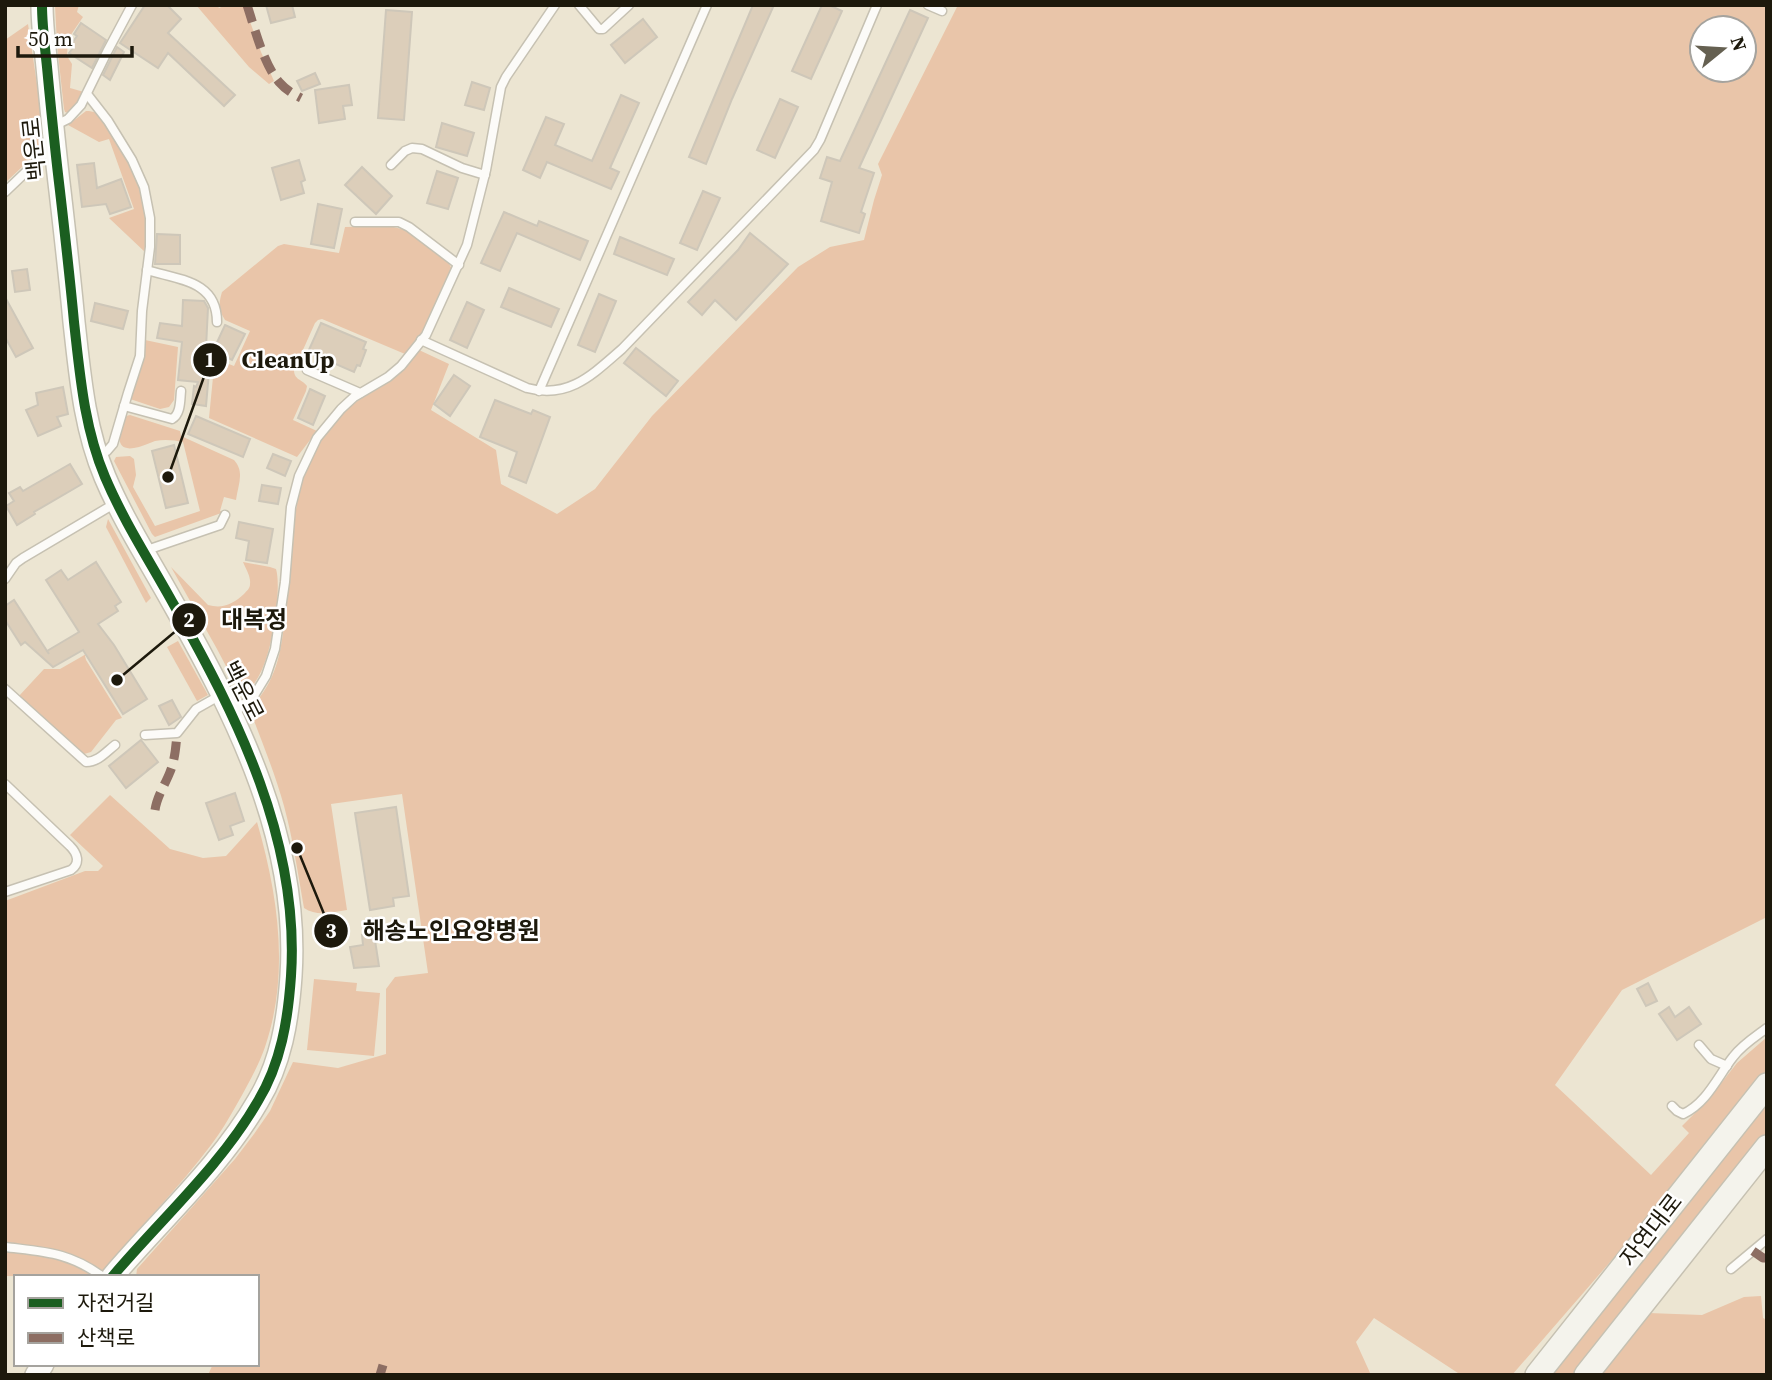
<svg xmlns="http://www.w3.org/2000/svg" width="1772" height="1380" font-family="'Source Serif 4','Noto Sans KR',serif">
<rect width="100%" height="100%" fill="#ece5d2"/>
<g fill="#e9c5a9" fill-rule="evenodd">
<polygon points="55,5 79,5 77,12 83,17 68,39 67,56 72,64 70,88 84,92 80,102 68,113 65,112 64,109 57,44"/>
<polygon points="196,5 217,5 219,8 226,5 244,5 261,52 274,81 269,84 249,67"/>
<path d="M958,5H1767V917L1622,990L1555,1085L1651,1175L1689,1133L1682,1126L1708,1100L1737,1063L1767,1037V1071L1670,1193L1512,1375H1461L1374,1318L1356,1342L1371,1375H208L213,1364H257V1277H136L137,1269L235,1159L254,1134L270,1111L293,1062L338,1068L386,1054V989L395,977L428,973L402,794L331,804L347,910C333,912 317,917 304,908C298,874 293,839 284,806C275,774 263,744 251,713C253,704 259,699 264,691C272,679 277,665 280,651C294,585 283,496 322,439C329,428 339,416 350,407C359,399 371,393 381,387C397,377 409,365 419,350L449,364L431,410L496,450L501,484L557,514L595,489L652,416L798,267L830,247L864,240L874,200L882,175L878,164ZM1702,28H1744V70H1702Z"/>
<polygon points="28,24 45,138 43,145 40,150 5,183 5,40"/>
<path d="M86,111C94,111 98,113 103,119C123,152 146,185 147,225C148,234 146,244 146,253L109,218L134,209L109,139L99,142L68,125Z"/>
<path d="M390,226L405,230L448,262L452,269L419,339L405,354L322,319L318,320L315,323L294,370C294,380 302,379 307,386L306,391L293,420L317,431L297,457L209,418L214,367L216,362L221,361L234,366L250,331L225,320C218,310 219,302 222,292L278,246L284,244L339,253L345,227Z"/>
<polygon points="145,340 178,347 174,400 169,407 160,409 130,399 143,358"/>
<path d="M130,415L180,431L181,436L234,460C245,472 238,485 236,500L224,497L220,511L224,512L155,537L152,534L114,461L116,457L130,456L134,459L136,475L133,487L155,526L200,511L183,442C174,440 164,439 155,441C150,443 145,445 139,447C112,454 119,433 126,416Z"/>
<polygon points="108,519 151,598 146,603 106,527"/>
<path d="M243,562L270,567L276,569C283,591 269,693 240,692L237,687L217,649L171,567L208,605C223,609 233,604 244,594C247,590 250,589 250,584C251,577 246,569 243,562Z"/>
<polygon points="178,641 208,695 197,701 167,647"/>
<polygon points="88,653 85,656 86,660 122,718 116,720 91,752 84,754 19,696 44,669 60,669"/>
<path d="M110,795L170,849L203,858L226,856L257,822C278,895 290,973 265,1047C258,1067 247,1086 237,1104C229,1118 221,1132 211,1145C178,1189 139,1228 103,1270L86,1277L5,1276V901L85,871H98L103,866L70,835Z"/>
<polygon points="314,979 357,983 356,991 380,993 374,1056 307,1050"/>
<polygon points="1767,1096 1767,1136 1577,1375 1545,1375"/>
<polygon points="1761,1296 1763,1318 1767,1320 1767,1375 1597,1375 1649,1313 1702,1315 1744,1297"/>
</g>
<g fill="#dcceba" stroke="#cec7b9" stroke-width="2">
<polygon points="145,5 167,5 181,19 168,33 235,95 224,106 168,53 158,68 120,43"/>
<polygon points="266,5 292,5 295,17 271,23"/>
<polygon points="753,5 774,5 732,99 706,164 689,157"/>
<polygon points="822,5 829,5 842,11 811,79 792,71"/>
<polygon points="386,10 412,12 404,120 378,118"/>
<polygon points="910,10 928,18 859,168 874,173 861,212 865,214 859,233 821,221 832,182 820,178 827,157 840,161"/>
<polygon points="643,19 657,37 625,63 611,45"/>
<polygon points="81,23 106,40 92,68 69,53 73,48 70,46 77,36 74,34"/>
<polygon points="117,47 124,52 110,80 103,75"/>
<polygon points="315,73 320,84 302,91 297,81"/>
<polygon points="472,82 490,88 484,110 465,105"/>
<polygon points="349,85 352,105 343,106 345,119 319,123 315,90"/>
<polygon points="621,95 639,103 610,168 619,172 611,189 547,162 540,178 523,170 546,117 564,124 555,145 592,161"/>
<polygon points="780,99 798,107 775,158 757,150"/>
<polygon points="442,123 474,133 467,156 436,147"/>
<polygon points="299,160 305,180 301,182 304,193 281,200 272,168"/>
<polygon points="94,163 97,188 121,179 131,207 110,214 106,204 82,207 77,165"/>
<polygon points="362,167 392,196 376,214 345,185"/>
<polygon points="437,171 458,178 448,209 427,203"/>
<polygon points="703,191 720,198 697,250 680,243"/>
<polygon points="318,204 342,209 334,248 311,244"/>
<polygon points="504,212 537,226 539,221 588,241 580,260 517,233 500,271 481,263"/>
<polygon points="750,233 788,264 736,320 715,300 702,315 688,302 738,250"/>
<polygon points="157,234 180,235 180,264 155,264"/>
<polygon points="620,237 674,259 667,275 614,254"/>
<polygon points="27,269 30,290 15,292 12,271"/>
<polygon points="509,288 559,309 551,327 501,307"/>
<polygon points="599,294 616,301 595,352 578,345"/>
<polygon points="5,297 33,348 16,357 5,337"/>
<polygon points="183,300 204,301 208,308 205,367 209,360 210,360 206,406 192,404 194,386 196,387 198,382 178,380 182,342 157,338 160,323 182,326"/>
<polygon points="467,302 484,310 467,348 450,340"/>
<polygon points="95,303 128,311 123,329 91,321"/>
<polygon points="321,323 366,342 363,349 366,350 360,366 357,365 354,372 308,352"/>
<polygon points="225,325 245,334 232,360 213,351"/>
<polygon points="636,348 678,381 666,396 624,363"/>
<polygon points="454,375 470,386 450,416 434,404"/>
<polygon points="63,387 68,414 57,417 61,426 38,436 26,410 38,405 36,393"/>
<polygon points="310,389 325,396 313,425 298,418"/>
<polygon points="495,400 531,414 533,410 550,417 526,483 509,476 517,452 480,437"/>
<polygon points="196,416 250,439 243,457 188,434"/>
<polygon points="174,445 188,503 166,508 152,451"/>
<polygon points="273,454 291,461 285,476 267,468"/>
<polygon points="70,464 82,484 34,512 35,514 17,525 6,506 14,501 9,493 20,487 23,491"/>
<polygon points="262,485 281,488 278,504 259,501"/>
<polygon points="239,522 273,529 267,563 246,560 249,541 236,538"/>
<polygon points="96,562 121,602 115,606 118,611 98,624 114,645 147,699 123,714 83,650 53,667 25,642 21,645 5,620 5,606 14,600 49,654 47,651 79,632 46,580 61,570 68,580"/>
<polygon points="172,700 181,717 169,725 159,706"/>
<polygon points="141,740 158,762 126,788 109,766"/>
<polygon points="235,793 244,821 230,826 233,835 219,840 206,803"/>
<polygon points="396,807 409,896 393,898 394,906 370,910 355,813"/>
<polygon points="374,934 379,966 354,968 350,947 363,945 362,935"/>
<polygon points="1648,983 1657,1001 1646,1006 1637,989"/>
<polygon points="1669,1007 1675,1017 1689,1007 1701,1024 1677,1040 1659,1014"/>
</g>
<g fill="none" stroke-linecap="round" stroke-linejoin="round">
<defs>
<g id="service">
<polyline points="579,5 599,29 603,29 629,5"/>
<polyline points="928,5 942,11"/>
<polyline points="87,94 108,121 132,160 144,187 150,218 150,247 142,311 140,356 128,393 113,444 107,451 99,454"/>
<polyline points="56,125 68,119 81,105 107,52 132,5"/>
<polyline points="391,165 405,151 412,148 422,149 462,168 485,175"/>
<polyline points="5,192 53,146"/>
<polyline points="355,222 399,222 409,227 459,265"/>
<path d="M147,270C180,280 217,281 217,322"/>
<path d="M421,340L527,388C569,399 592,375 622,349L814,150L820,140L877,5"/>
<polyline points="307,370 360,393"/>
<polyline points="539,391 707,5"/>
<path d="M124,406L172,419C181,414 180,400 181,391"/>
<polyline points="144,551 220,525 225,515"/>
<polyline points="5,579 16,563 23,558 114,504"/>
<path d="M5,689L86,762C98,762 106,752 115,745"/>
<polyline points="232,715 255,694 266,676 275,649 285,582 291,507 299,476 317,438 341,409 354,397 388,377 401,366 426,335 467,245 486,170 501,87 506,77 555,5"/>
<polyline points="145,735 177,733 196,709 219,696"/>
<path d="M5,784L70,846C77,853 81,863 71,870L5,892"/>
<polyline points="1699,1045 1711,1059 1727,1066"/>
<path d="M1672,1106L1677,1111L1683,1114C1707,1103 1718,1076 1733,1057C1742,1045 1755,1037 1767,1028"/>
<path d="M5,1247C45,1252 69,1252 103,1277"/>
<polyline points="1731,1269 1767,1239"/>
</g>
<g id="tertiary">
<path d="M42,5C42,26 45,47 47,67C51,109 55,150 60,191C65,235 70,278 74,322C80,375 84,427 105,477C124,522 151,563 174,605C238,718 300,842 291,976C288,1020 281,1063 258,1101C220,1167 161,1219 112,1277"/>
<polyline points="36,1375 43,1364"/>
</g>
<g id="secondary">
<polyline points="1537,1375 1767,1085"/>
<polyline points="1586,1375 1767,1147"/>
</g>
</defs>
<use href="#service" stroke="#c6c1b2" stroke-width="11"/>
<use href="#tertiary" stroke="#c6c1b2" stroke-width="24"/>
<use href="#secondary" stroke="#c6c1b2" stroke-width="26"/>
<use href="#service" stroke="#fcfbf8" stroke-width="8"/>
<use href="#tertiary" stroke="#fcfbf8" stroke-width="21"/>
<use href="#secondary" stroke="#f4f3ec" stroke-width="23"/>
<g stroke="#8d6e63" stroke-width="9" stroke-dasharray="18 9" stroke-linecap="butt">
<path d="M247,5C255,29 263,63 279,82C285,89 293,94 301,98"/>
<path d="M155,810C157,796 165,785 170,772C175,760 176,746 177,733"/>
<polyline points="1753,1251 1763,1258 1767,1258"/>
<polyline points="380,1375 383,1365"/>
</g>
<defs>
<path id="cycleway" d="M42,5C42,26 45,47 47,67C51,109 55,150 60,191C65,235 70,278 74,322C80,375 84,427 105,477C124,522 151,563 174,605C238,718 300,842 291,976C288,1020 281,1063 258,1101C220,1167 161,1219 112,1277"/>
</defs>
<use href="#cycleway" stroke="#fff" stroke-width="15"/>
<use href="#cycleway" stroke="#1b5e20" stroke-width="10"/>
</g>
<g text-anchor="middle" stroke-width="5" stroke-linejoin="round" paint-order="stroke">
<g font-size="23" fill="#1d190c" stroke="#fff">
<text transform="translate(34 149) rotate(-96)" y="8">백운로</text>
<text transform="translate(243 691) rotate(63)" y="8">백운로</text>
<text transform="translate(1651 1230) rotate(-52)" y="8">자연대로</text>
</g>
</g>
<path fill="none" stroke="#1d190c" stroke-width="2.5" d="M168 477L210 360M117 680L189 620M297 848L331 931"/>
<g fill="#1d190c" stroke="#fff" stroke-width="2.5">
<circle cx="168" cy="477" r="7"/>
<circle cx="117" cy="680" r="7"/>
<circle cx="297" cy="848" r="7"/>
<circle cx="210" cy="360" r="18"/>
<circle cx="189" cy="620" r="18"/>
<circle cx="331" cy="931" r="18"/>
</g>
<g font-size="21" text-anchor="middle" font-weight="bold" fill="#fff">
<text x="210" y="367">1</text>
<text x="189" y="627">2</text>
<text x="331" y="938">3</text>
</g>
<g font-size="24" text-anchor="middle" font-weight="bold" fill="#1d190c" stroke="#fff" stroke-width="5" stroke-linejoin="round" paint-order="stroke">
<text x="288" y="368">CleanUp</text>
<text x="254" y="628">대복정</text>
<text x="451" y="939">해송노인요양병원</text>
</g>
<rect width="1772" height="1380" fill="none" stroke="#1d190c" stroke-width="14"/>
<rect x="14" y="1275" width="245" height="91" fill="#ffffff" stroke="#a5a39e" stroke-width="2"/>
<rect x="28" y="1298" width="35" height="10" fill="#1b5e20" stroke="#a5a39e" stroke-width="2"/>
<text x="77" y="1310" font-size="21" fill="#1d190c">자전거길</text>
<rect x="28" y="1333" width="35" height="10" fill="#8d6e63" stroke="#a5a39e" stroke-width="2"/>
<text x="77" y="1345" font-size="21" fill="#1d190c">산책로</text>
<g transform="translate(1723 49) rotate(72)"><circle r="33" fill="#ffffff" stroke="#a5a39e" stroke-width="2"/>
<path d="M0-5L12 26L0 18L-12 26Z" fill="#656051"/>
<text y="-10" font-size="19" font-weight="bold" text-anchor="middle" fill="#1d190c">N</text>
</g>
<path d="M18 46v10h114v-10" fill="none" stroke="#1d190c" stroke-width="3.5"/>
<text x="28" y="46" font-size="21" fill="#1d190c" stroke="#ffffff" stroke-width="5" paint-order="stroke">50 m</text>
</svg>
